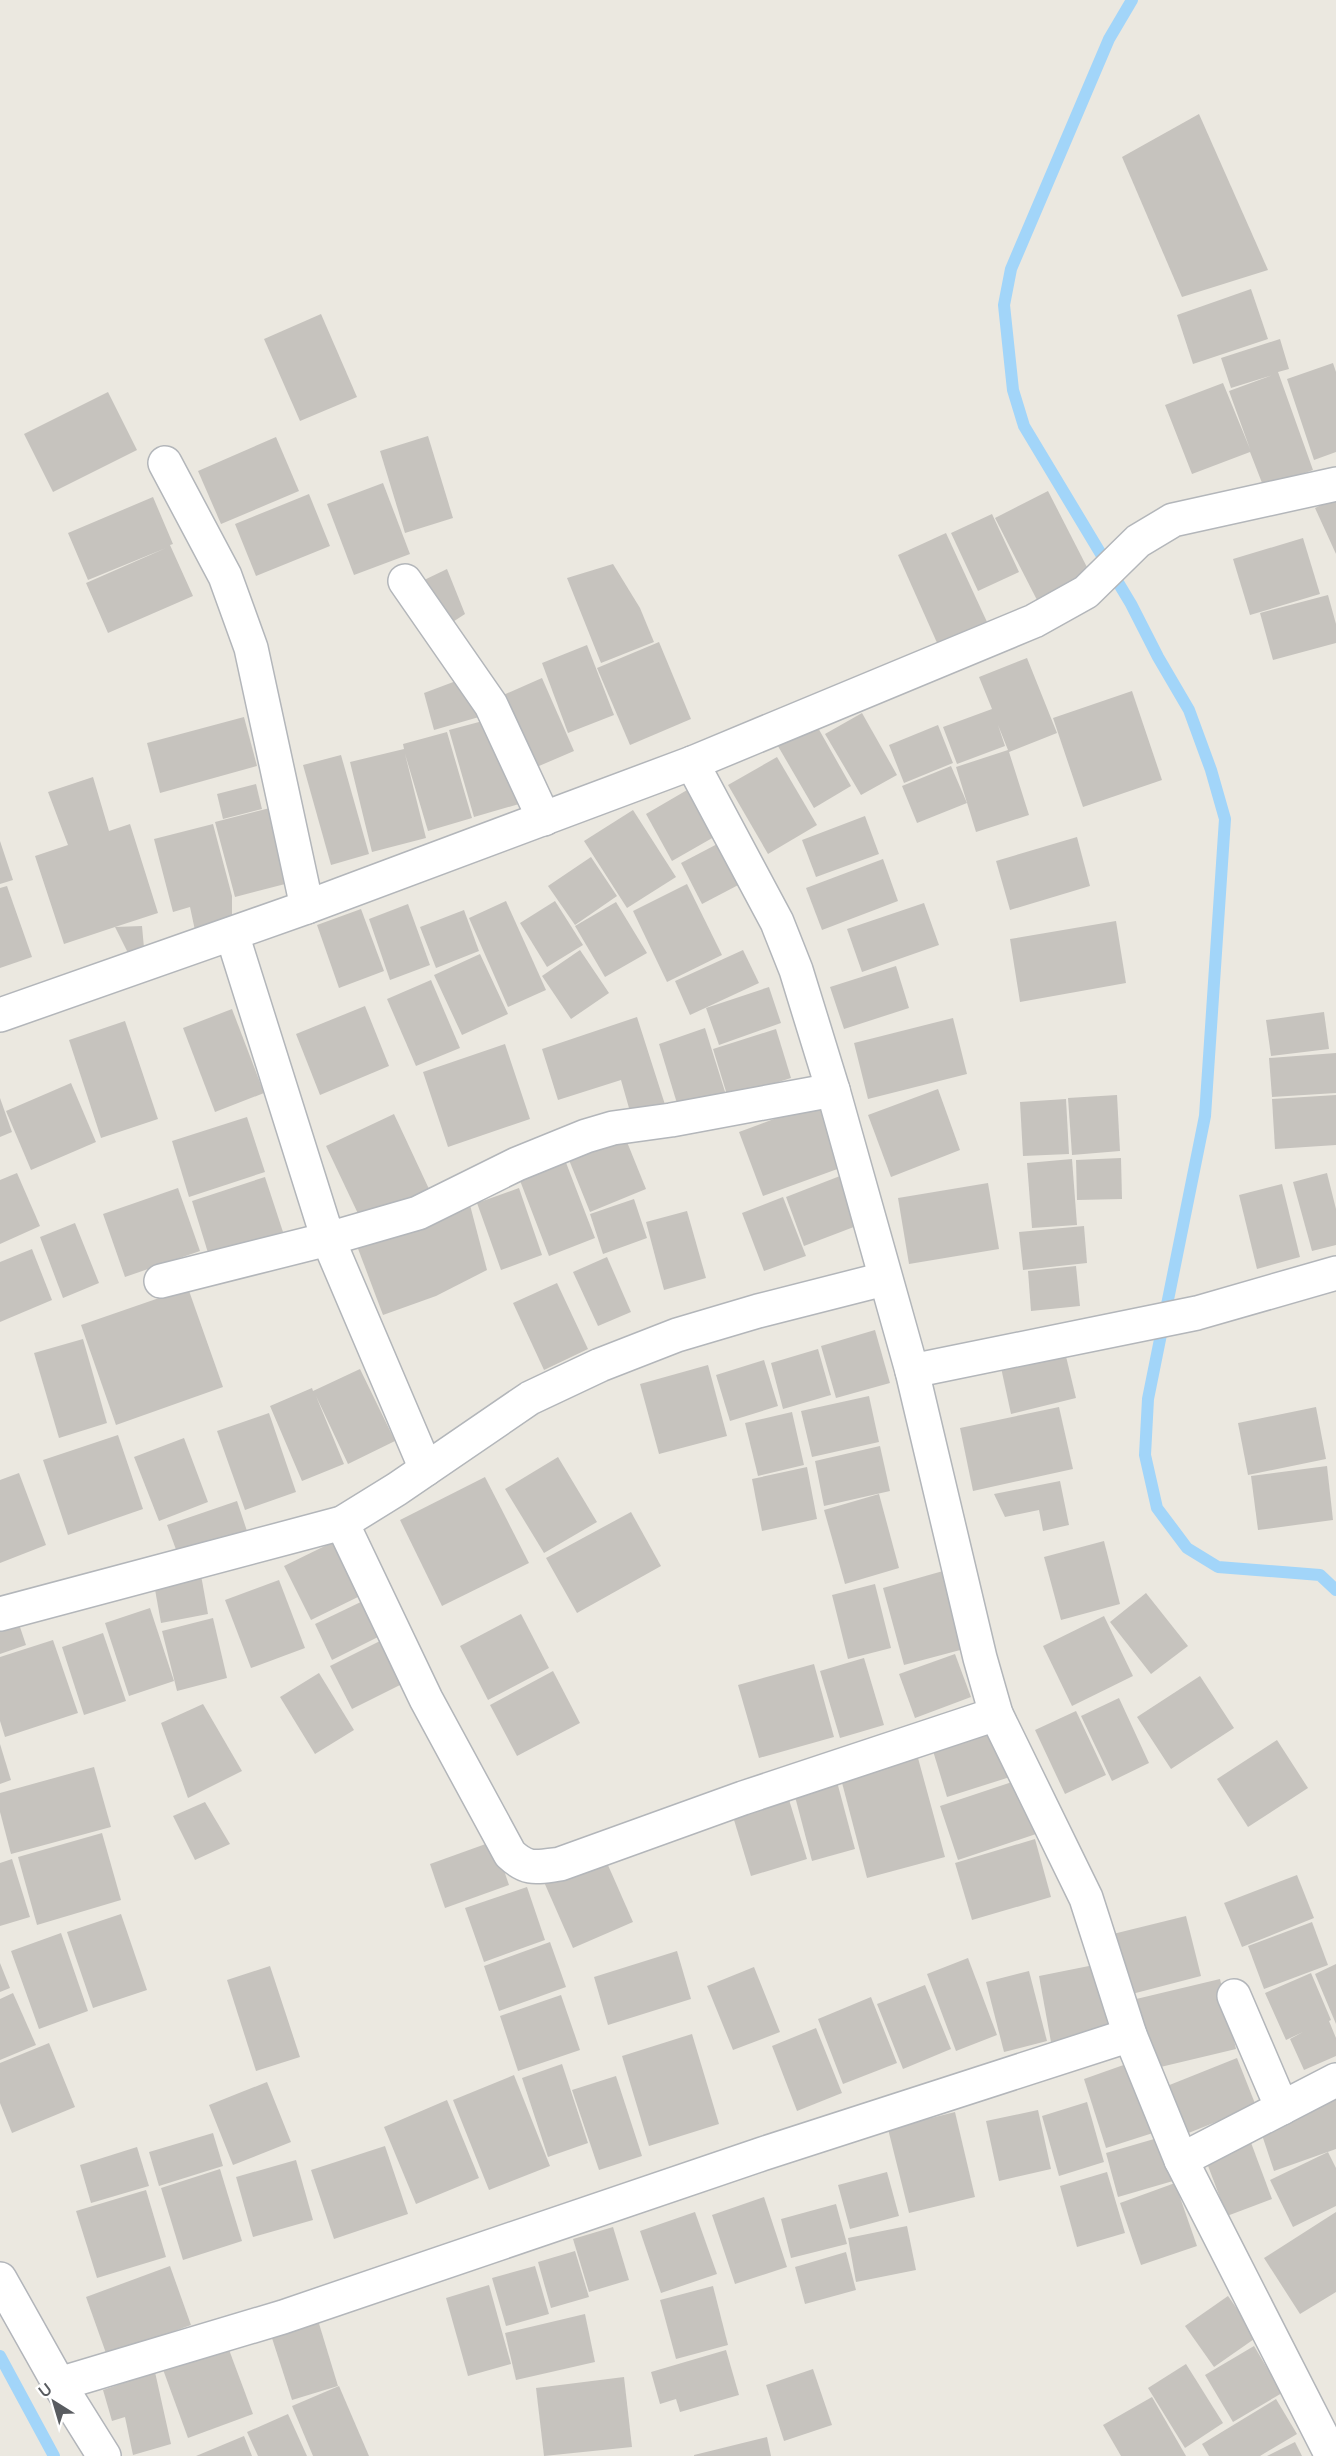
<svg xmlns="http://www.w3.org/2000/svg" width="1336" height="2456" font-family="Manrope,sans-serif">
<rect width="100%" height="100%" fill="#ebe8e0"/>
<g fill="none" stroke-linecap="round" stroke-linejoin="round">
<g stroke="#a2d5f9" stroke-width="12">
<polyline points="1132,0 1109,39 1011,269 1004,305 1013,390 1024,426 1131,604 1158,657 1189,710 1211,770 1225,819 1205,1116 1148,1399 1145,1455 1157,1508 1187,1548 1218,1567 1320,1575 1336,1590"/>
<polyline points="0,2356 54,2456"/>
</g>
</g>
<g fill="#c6c3be">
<polygon points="1199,114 1268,270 1182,297 1122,157"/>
<polygon points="1251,289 1268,339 1193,364 1177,315"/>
<polygon points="321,314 357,397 300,421 264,339"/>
<polygon points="1280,339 1289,369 1278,372 1313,470 1264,488 1250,452 1192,474 1165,405 1223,383 1250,449 1229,391 1273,375 1231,388 1221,358"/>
<polygon points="1333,363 1336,372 1336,452 1314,460 1287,379"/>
<polygon points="108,392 137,450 53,492 24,434"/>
<polygon points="428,436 453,518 405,533 380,451"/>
<polygon points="276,437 299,491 221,524 198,471"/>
<polygon points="383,483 410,554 354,575 327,504"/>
<polygon points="1048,491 1090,573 1037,600 995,518"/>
<polygon points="309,494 330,546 256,576 235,524"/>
<polygon points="153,497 173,544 170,545 193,596 108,633 86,583 166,548 88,580 68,533"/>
<polygon points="1336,498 1336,554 1315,508"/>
<polygon points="992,514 1019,572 978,591 951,533"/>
<polygon points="946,533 987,622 938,645 898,555"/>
<polygon points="1303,538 1320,594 1250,615 1233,559"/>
<polygon points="613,564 640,608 654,642 601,663 567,578"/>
<polygon points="447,569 465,614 445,627 420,582"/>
<polygon points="1328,595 1336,624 1336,643 1273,660 1260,613"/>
<polygon points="659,642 691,719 630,745 597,668"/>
<polygon points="587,645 614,715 568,733 542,663"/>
<polygon points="1027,658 1057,733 1009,752 1029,815 976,832 956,767 1008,750 998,725 1005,746 957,764 943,727 992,709 979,677"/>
<polygon points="464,678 479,717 434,730 424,693"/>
<polygon points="542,678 574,751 532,769 501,696"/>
<polygon points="1132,691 1162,780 1083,807 1053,718"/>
<polygon points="862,713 897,775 861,795 825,734"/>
<polygon points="244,717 257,766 160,793 147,743"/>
<polygon points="494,718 519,804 474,817 449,730"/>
<polygon points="813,719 851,786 814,808 775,741"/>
<polygon points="938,725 953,763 904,783 889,745"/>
<polygon points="447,732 472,818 428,831 405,754 426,838 372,852 350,762 404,749 403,744"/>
<polygon points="341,755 369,854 331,865 303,765"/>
<polygon points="777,757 817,825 768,854 728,785"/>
<polygon points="951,766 967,803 917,823 902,786"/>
<polygon points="93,777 109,831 130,824 158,913 115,927 142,926 144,948 130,957 115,927 64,944 35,856 68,845 48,792"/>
<polygon points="256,784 262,809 223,819 217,794"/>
<polygon points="694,786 721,833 672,861 646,814"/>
<polygon points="270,808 289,883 235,897 215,822"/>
<polygon points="633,810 676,877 627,908 584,841"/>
<polygon points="865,816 879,854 816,877 802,840"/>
<polygon points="213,824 232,896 232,921 196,935 190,907 173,912 154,839"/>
<polygon points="1077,837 1090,886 1010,910 996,861"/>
<polygon points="0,841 13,880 0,884"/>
<polygon points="723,841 744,882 702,904 681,863"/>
<polygon points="591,857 617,896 575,925 548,886"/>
<polygon points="883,859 898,901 822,930 806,888"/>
<polygon points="687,884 722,955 667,982 633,911"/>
<polygon points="7,886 32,957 0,968 0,888"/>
<polygon points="506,901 546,990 508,1007 469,918"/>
<polygon points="555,901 583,945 547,967 520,923"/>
<polygon points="616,902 647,953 605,977 575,926"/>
<polygon points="924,903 939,945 862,972 847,929"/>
<polygon points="408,904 430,965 390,980 369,919"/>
<polygon points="361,909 384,971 339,988 317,925"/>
<polygon points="464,910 479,951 436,968 420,927"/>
<polygon points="1116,921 1126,983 1020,1002 1010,939"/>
<polygon points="580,950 609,993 571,1019 542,976"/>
<polygon points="743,950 759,983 690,1015 675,981"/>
<polygon points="480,954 508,1014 462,1035 434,975"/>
<polygon points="896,966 909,1008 844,1029 830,987"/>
<polygon points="431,980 460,1048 416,1066 387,999"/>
<polygon points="769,987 781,1023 719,1045 706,1008"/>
<polygon points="365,1006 389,1066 320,1095 296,1034"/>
<polygon points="232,1009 264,1093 215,1112 183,1028"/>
<polygon points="1324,1012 1329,1049 1271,1056 1266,1020"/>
<polygon points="637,1017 668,1114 631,1115 621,1080 558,1100 542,1049"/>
<polygon points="953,1018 967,1074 868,1099 854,1043"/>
<polygon points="125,1021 158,1119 101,1138 69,1040"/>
<polygon points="705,1028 726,1095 679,1110 659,1044"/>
<polygon points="776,1029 791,1078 728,1098 713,1049"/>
<polygon points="505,1044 530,1119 448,1147 423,1072"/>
<polygon points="1336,1053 1336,1093 1272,1097 1269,1058"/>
<polygon points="71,1083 96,1142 31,1170 6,1111"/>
<polygon points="938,1089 960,1150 891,1177 868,1115"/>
<polygon points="1117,1095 1120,1151 1072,1155 1068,1098"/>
<polygon points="1336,1095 1336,1145 1275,1149 1272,1099"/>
<polygon points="0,1098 12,1132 0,1137"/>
<polygon points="1066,1099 1069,1154 1023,1156 1020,1102"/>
<polygon points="819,1102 843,1167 763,1196 739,1132"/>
<polygon points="394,1114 429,1189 361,1220 326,1146"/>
<polygon points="247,1117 265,1172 189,1197 172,1141"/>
<polygon points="623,1132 646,1189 590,1212 567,1155"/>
<polygon points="1121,1158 1122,1199 1077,1200 1076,1160"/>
<polygon points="1072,1159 1077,1225 1032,1228 1027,1163"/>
<polygon points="565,1160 595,1238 549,1256 519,1178"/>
<polygon points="17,1173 40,1226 0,1244 0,1180"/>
<polygon points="1327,1173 1336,1209 1336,1245 1312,1251 1293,1182"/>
<polygon points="840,1176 859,1225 804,1246 786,1197"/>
<polygon points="265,1177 283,1232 209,1256 192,1201"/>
<polygon points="988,1183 999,1249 909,1264 898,1198"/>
<polygon points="1282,1184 1300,1257 1257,1269 1239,1195"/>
<polygon points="178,1188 200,1251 125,1277 103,1214"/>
<polygon points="519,1188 542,1255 501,1270 477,1203"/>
<polygon points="783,1197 806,1256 764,1271 742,1213"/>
<polygon points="634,1199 647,1238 603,1254 590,1214"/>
<polygon points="470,1205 487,1270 436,1296 383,1315 357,1246"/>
<polygon points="687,1211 706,1278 664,1290 646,1222"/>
<polygon points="75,1223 99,1283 63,1298 40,1237"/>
<polygon points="1084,1226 1087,1263 1023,1270 1019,1232"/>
<polygon points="32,1249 52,1300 0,1322 0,1262"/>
<polygon points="607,1257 631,1312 598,1326 573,1272"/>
<polygon points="1076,1266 1080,1306 1031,1311 1028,1271"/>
<polygon points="557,1283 588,1349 544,1370 513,1303"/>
<polygon points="188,1288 223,1387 116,1425 81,1325"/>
<polygon points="875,1330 890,1383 836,1398 821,1346"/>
<polygon points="83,1339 107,1423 59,1438 34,1353"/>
<polygon points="1064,1348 1076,1398 1011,1414 1000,1363"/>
<polygon points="818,1349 831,1395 783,1409 771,1363"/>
<polygon points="764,1360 778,1406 730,1421 716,1375"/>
<polygon points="708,1365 727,1436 659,1454 640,1384"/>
<polygon points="360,1369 395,1441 348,1464 316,1396 344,1464 302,1481 270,1406 312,1388 313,1391"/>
<polygon points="869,1396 879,1442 812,1457 801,1411"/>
<polygon points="1059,1407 1073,1469 973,1491 960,1428"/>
<polygon points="1316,1407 1326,1459 1248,1475 1238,1423"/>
<polygon points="792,1412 804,1465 758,1476 745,1423"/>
<polygon points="269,1413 296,1492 245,1510 217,1431"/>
<polygon points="118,1435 143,1509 68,1535 43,1460"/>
<polygon points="184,1438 208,1502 159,1521 134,1457"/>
<polygon points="880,1446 890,1491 824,1506 815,1461"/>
<polygon points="558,1457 597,1522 544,1553 505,1489"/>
<polygon points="1327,1466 1333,1520 1258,1530 1251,1476"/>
<polygon points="807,1467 817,1519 762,1531 752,1479"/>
<polygon points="19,1473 46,1545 0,1563 0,1480"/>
<polygon points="485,1477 529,1563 442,1606 400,1520"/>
<polygon points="1060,1481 1069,1525 1043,1531 1039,1510 1005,1517 994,1494"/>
<polygon points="879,1494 899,1568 845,1584 824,1510"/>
<polygon points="237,1501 247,1531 178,1555 167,1525"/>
<polygon points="631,1512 661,1566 577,1613 546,1558"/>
<polygon points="1104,1541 1120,1604 1061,1620 1044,1557"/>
<polygon points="333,1542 360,1596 311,1620 284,1566"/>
<polygon points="943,1571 964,1649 904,1665 883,1588"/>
<polygon points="201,1575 208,1614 161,1623 154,1584"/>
<polygon points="279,1580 305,1648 251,1668 225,1600"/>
<polygon points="875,1584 891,1648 848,1659 832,1595"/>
<polygon points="1146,1593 1188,1646 1151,1674 1110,1622"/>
<polygon points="367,1599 384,1634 332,1660 315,1624"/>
<polygon points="150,1608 174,1681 129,1696 105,1623"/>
<polygon points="521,1614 549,1668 488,1700 460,1646"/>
<polygon points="1104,1616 1133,1676 1072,1706 1043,1646"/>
<polygon points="17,1618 26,1645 0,1654 0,1624"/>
<polygon points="213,1618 227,1678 177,1691 162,1631"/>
<polygon points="103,1633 126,1701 84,1715 62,1647"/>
<polygon points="390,1636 412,1679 352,1709 330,1666"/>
<polygon points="53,1640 78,1713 5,1737 0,1721 0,1657"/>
<polygon points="955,1654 971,1697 915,1718 899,1674"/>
<polygon points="864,1658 884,1725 840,1738 820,1671"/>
<polygon points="814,1664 834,1737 759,1758 738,1685"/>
<polygon points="553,1671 580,1723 517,1756 490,1705"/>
<polygon points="319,1673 354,1730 315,1754 280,1697"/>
<polygon points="1200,1676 1234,1728 1171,1769 1137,1717"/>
<polygon points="1119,1698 1149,1763 1112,1781 1081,1716"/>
<polygon points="203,1704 242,1771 188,1798 161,1723"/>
<polygon points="1076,1711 1106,1775 1065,1794 1035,1730"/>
<polygon points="994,1722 1010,1777 947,1797 930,1741"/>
<polygon points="1277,1740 1308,1788 1248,1827 1217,1779"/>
<polygon points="0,1744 11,1780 0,1784"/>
<polygon points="918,1758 945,1857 867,1878 841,1779"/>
<polygon points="94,1767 111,1827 11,1854 0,1812 0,1793"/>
<polygon points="836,1778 855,1849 812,1861 793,1789"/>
<polygon points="1021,1779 1039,1833 958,1860 940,1806"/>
<polygon points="787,1793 807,1859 751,1876 731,1810"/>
<polygon points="205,1802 230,1844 195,1860 173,1816"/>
<polygon points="102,1833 121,1900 37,1925 18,1857"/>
<polygon points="1035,1839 1051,1897 972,1920 955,1863"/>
<polygon points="494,1841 509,1885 445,1908 430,1864"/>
<polygon points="604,1856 633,1922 573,1948 544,1882"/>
<polygon points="12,1859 30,1917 0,1926 0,1863"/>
<polygon points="1297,1875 1314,1918 1242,1947 1224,1903"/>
<polygon points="527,1887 545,1940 484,1962 465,1908"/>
<polygon points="121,1914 147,1990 93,2008 67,1932"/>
<polygon points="1186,1916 1201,1976 1128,1995 1113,1934"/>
<polygon points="1312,1922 1328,1965 1264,1989 1248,1946"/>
<polygon points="61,1933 88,2011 39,2029 11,1951"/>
<polygon points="550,1942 566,1987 499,2011 484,1966"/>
<polygon points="677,1951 691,1999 608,2025 594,1977"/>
<polygon points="968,1958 997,2035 956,2051 927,1974"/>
<polygon points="0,1963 10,1988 0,1992"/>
<polygon points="1099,1964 1112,2030 1051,2042 1039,1976"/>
<polygon points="1336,1964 1336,2024 1315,1974"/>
<polygon points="270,1966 300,2057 256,2071 227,1980"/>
<polygon points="754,1967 780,2032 733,2050 707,1986"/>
<polygon points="1029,1971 1047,2041 1004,2052 986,1982"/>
<polygon points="1311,1973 1331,2020 1329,2021 1336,2038 1336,2056 1304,2070 1290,2039 1303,2032 1286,2040 1265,1993"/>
<polygon points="1220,1979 1236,2049 1148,2070 1132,2000"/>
<polygon points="925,1985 951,2049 903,2069 877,2004"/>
<polygon points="13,1993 36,2045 0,2060 0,1999"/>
<polygon points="561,1995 580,2050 518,2071 500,2016"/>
<polygon points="871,1997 897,2063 843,2084 818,2019"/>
<polygon points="816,2028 842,2093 797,2111 772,2046"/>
<polygon points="692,2034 719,2124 649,2146 622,2056"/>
<polygon points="49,2043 75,2107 12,2133 0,2103 0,2063"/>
<polygon points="1237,2058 1256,2106 1181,2136 1162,2088"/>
<polygon points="1132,2062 1156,2132 1106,2148 1084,2079"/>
<polygon points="562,2064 588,2143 548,2157 522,2078"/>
<polygon points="514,2075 550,2166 489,2190 453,2100"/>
<polygon points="616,2076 642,2156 599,2170 572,2090"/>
<polygon points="267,2082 291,2142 233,2165 209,2105"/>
<polygon points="1336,2097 1336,2149 1274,2171 1258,2123"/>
<polygon points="447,2100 479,2178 416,2204 384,2127"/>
<polygon points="1087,2102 1104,2162 1059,2176 1042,2116"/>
<polygon points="1038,2110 1051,2169 999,2181 986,2121"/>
<polygon points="955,2112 975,2197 909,2213 888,2129"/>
<polygon points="213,2133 223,2166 159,2186 149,2152"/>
<polygon points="1161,2137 1173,2181 1118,2197 1106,2153"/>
<polygon points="1250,2140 1272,2199 1227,2216 1205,2158"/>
<polygon points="385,2146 408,2214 334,2239 311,2170"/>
<polygon points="137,2147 149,2186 91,2203 80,2165"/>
<polygon points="1328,2152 1336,2168 1336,2206 1293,2227 1270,2180"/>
<polygon points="296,2160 313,2220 253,2237 236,2177"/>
<polygon points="220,2169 242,2241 183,2260 161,2188"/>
<polygon points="887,2172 899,2216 850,2229 838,2185"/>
<polygon points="1107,2172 1125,2233 1077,2247 1060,2186"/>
<polygon points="1175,2183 1197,2246 1141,2265 1120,2203"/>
<polygon points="146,2190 166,2257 97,2278 76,2211"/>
<polygon points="764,2197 787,2267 735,2284 712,2215"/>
<polygon points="836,2204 847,2244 791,2258 781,2219"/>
<polygon points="695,2212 717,2274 661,2293 640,2231"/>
<polygon points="1336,2212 1336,2292 1300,2314 1264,2258"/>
<polygon points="907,2226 916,2270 856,2282 848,2238"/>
<polygon points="613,2227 629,2280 589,2292 573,2239"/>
<polygon points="575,2251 589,2297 551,2308 538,2262"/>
<polygon points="846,2252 856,2290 805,2304 795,2267"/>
<polygon points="170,2266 191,2325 107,2356 86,2297"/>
<polygon points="535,2266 549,2314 506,2326 492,2278"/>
<polygon points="489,2285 511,2364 468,2376 446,2298"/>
<polygon points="713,2286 728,2345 676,2359 660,2300"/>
<polygon points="1228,2296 1257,2337 1214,2367 1185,2326"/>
<polygon points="585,2314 595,2362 516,2380 505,2333"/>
<polygon points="317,2317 338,2386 292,2400 270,2332"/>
<polygon points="225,2339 253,2414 188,2438 161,2364"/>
<polygon points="1254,2346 1282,2393 1233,2422 1205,2375"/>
<polygon points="726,2350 739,2395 680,2412 676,2399 660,2404 651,2372"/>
<polygon points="1186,2364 1223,2423 1185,2448 1148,2388"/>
<polygon points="813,2369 832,2425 784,2441 766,2385"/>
<polygon points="155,2372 171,2444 133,2455 125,2417 112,2421 103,2390"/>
<polygon points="624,2377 632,2447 544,2456 536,2388"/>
<polygon points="339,2386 369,2456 313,2456 292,2406"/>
<polygon points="1152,2397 1186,2456 1121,2456 1103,2425"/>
<polygon points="1276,2399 1297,2434 1260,2456 1209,2456 1202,2444"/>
<polygon points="288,2414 307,2456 258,2456 247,2432"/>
<polygon points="244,2436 252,2456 196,2456"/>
<polygon points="767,2437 771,2456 694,2456 694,2455"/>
<polygon points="1295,2442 1302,2456 1267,2456"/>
</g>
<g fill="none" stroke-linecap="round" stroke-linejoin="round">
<defs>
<g id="street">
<polyline points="165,463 225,576 251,648 307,907"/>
<polyline points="405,581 491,705 544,819"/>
<polyline points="692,763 777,922 796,970 833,1090 912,1371 980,1658 996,1714 1086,1898 1130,2035 1181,2160 1332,2456"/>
<polyline points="232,934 328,1239 418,1213 517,1164 586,1136 613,1128 671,1120 833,1090"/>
<polyline points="0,1015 307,907 692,763 1034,621 1086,592 1138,541 1173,520 1336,484"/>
<polyline points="161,1281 328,1239 426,1469"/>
<polyline points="912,1371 1197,1313 1336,1273"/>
<path d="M342,1523L426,1699L510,1854C528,1871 537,1867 560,1864L743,1798L996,1714"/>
<polyline points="0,1614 342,1523 397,1489 530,1398 600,1365 677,1335 758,1311 884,1279"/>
<polyline points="1234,1996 1282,2108"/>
<polyline points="1181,2160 1336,2080"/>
<polyline points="59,2384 283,2317 762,2154 1130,2035"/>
</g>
<polyline id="secondary" points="0,2279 59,2384 104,2456"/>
</defs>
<use href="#street" stroke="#b3b6ba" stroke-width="36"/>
<use href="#secondary" stroke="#b2b5ba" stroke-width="36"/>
<use href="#street" stroke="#fff" stroke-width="33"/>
<use href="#secondary" stroke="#fff" stroke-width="33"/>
</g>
<g transform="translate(54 2402) rotate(323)" stroke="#ffffff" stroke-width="4.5" paint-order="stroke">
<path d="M0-4.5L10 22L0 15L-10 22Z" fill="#595c60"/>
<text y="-9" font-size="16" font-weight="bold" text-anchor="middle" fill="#595c60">U</text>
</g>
</svg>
